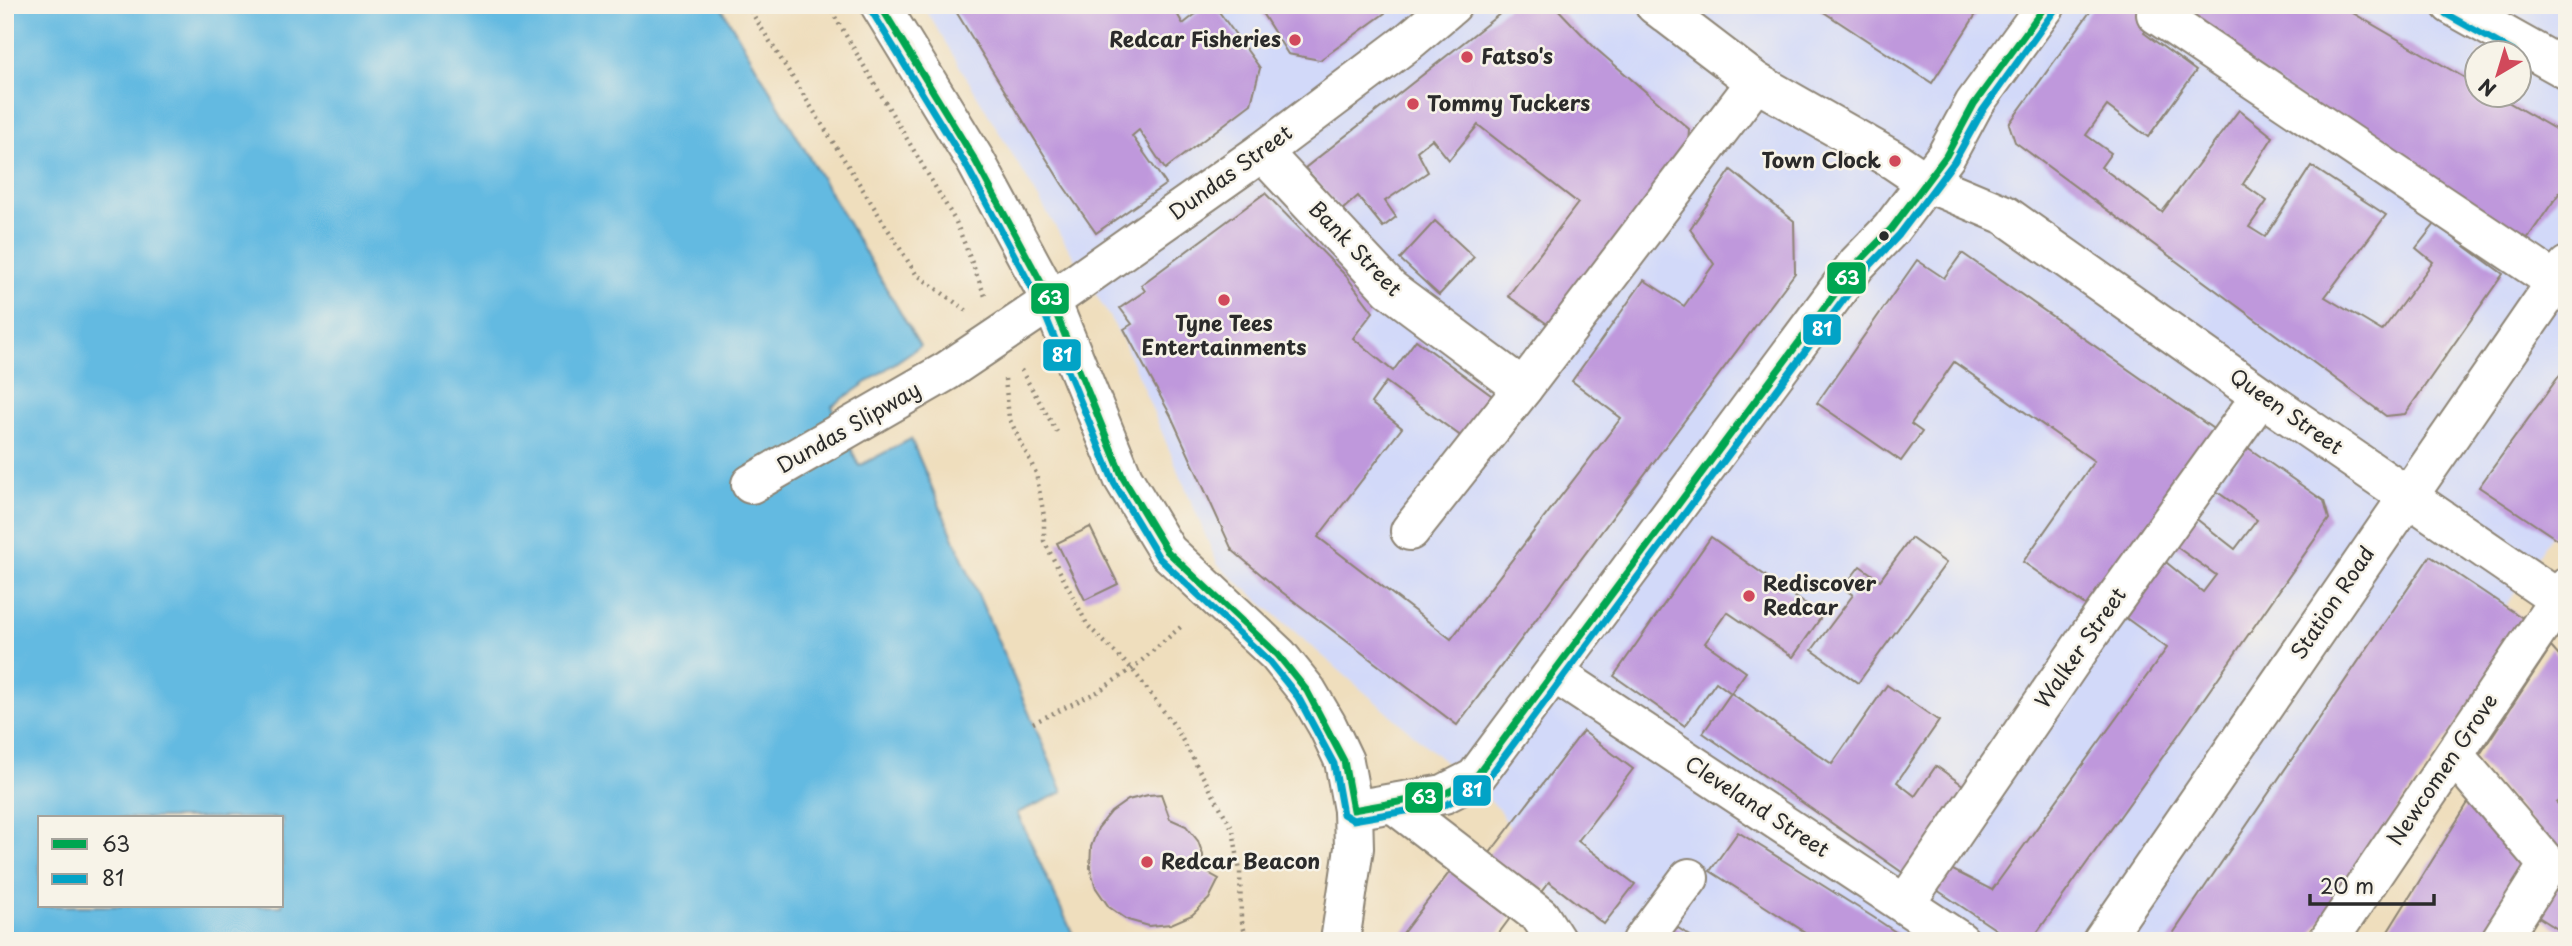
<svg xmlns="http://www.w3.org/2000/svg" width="2572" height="946" font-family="'Playpen Sans',sans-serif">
<rect width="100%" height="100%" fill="#f7f3e8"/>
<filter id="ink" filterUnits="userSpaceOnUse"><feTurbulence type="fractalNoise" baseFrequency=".0143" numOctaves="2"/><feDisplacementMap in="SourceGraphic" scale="14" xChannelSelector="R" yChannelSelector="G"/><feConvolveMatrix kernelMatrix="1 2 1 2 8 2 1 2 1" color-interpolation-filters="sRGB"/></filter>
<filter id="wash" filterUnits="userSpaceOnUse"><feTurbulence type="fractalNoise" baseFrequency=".00686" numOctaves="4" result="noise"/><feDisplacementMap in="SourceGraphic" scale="28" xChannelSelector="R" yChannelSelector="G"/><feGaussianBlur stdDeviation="1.57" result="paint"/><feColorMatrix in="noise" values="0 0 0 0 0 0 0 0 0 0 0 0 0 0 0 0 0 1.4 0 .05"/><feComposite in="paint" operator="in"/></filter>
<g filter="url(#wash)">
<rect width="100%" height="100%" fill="#efdebd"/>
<path fill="#d2d9f9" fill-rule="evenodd" d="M923,5H2548L2567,16V510L2295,941H1583L1555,902L1498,808L1218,565L1122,338ZM2478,52H2520V94H2478Z"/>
<path fill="#64bae1" stroke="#487286" stroke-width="2" fill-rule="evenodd" d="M5,5H720L920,346L832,406L859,466L911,439L1063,792L1017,813L1076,941H5ZM40,818H282V906H40Z"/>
<g id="blocks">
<g fill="#bf98dc">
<polygon points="952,5 1172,5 1183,24 1207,5 1214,5 1260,68 1251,104 1165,169 1139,130 1132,136 1166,184 1096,233 1062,184"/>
<polygon points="1257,5 1396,5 1320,60 1288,54"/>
<polygon points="1511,5 1554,5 1595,48 1689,129 1688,147 1550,326 1508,296 1578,203 1478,125 1449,160 1432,139 1417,151 1428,172 1385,201 1396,217 1383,227 1358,196 1342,210 1305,168"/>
<polygon points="1813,5 1982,5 1932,83"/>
<polygon points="2095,5 2162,5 2144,33 2196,71 2148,137 2107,106 2086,135 2111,153 2101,167 2162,212 2239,110 2273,137 2243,184 2267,201 2249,227 2265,237 2311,166 2386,215 2325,297 2382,331 2433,262 2416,248 2435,224 2503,274 2405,414 2386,416 2015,142 2009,124"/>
<polygon points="2163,5 2339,5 2477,85 2477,94 2494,94 2567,136 2567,182 2522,246"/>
<polygon points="1731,170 1794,221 1795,273 1457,725 1278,589 1232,550 1171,416 1124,329 1132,324 1120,308 1145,291 1141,285 1265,193 1346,276 1373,312 1353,338 1393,371 1416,340 1499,401 1469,442 1386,382 1371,403 1402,428 1318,537 1451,639 1621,418 1572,381 1644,280 1684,306 1714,264 1690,229"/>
<polygon points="1435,221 1474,257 1439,295 1400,259"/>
<polygon points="1962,253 2219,433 2094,611 2023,562 2094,461 1954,362 1911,424 1922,432 1901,461 1817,403 1917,260 1944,278"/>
<polygon points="2567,365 2567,546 2479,487"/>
<polygon points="2247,447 2324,501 2329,519 2179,734 2031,941 2013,941 1934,888 1947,867 1992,890 2167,648 2122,615 2162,559 2203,592 2216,575 2174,545 2194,517 2235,549 2257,520 2216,491"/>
<polygon points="1090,527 1118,584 1085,600 1057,543"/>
<polygon points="1711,537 1822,616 1793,657 1727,612 1705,643 1746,672 1731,693 1716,682 1685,726 1614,676"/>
<polygon points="1911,538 1946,563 1858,683 1812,650 1853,595 1843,588 1860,566 1880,580"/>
<polygon points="2430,556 2527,621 2307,941 2168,941"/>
<polygon points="2551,647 2567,665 2567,805 2562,799 2557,803 2567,815 2567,843 2556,852 2477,759"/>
<polygon points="1887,685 1939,721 1897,782 1915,796 1936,766 1967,788 1906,875 1703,733 1731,693 1832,764"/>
<polygon points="1583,731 1633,769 1578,841 1635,884 1604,924 1549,882 1534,901 1483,862"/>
<polygon points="1161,794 1170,819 1186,826 1198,841 1203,855 1203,870 1219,879 1209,899 1192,915 1171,924 1149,926 1128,920 1109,907 1096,888 1090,868 1091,847 1098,828 1111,812 1128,800 1148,795"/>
<polygon points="2471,798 2527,867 2482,941 2382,941"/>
<polygon points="1738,832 1873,917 1909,941 1819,941 1710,871"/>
<polygon points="1455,865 1516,910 1493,941 1397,941"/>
<polygon points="2567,867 2567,935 2537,916"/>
<polygon points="1669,922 1698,941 1657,941"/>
</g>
</g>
</g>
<g filter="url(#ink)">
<use href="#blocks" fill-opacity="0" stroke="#8d8474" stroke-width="2"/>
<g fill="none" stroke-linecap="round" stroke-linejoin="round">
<defs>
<g id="minor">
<polyline points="880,5 975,160 1051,301 1123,478 1167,551 1278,655 1307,691 1327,725 1344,761 1353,810 1354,848 1340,941"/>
<polyline points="1655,5 1756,82 1895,161 1926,182 2005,215 2261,396 2558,599 2567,608"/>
<polyline points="2451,5 2567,70"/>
<polyline points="2156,14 2556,282"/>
<polyline points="1262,152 1390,289 1523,388"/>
<polyline points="751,484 947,371 1051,301 1262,152 1408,42 1452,5"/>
<polyline points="1410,531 1523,388 1756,82"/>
<polyline points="1554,673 1960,941"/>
<polyline points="2454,755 2548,865 2500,941"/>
<polyline points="1394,804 1540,916 1556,941"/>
<polyline points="1353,810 1444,794 1475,778 1857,264 1891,229 1946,156 1974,104 2046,5"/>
<polyline points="1905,904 2092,631 2261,396"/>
<polyline points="1642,941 1689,878"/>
<polyline points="2102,941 2567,266"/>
<polyline points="2328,941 2567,587"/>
</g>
</defs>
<use href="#minor" stroke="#8d8474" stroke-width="42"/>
<g stroke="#8d8474" stroke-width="4.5" stroke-dasharray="2 5" stroke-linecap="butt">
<polyline points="747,5 916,274 967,311"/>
<polyline points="828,5 956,222 985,296"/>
<polyline points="1021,370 1057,432"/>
<polyline points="1005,379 1009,418 1036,473 1044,516 1044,541 1088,626 1132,669 1174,725 1233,830 1240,871 1241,918 1247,941"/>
<polyline points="1033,723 1097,692 1132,669 1184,624"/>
</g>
<use href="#minor" stroke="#fff" stroke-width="38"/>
<defs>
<polyline id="bus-1" points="880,5 975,160 1051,301 1123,478 1167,551 1278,655 1307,691 1344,761 1353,810 1444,794 1475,778 1857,264 1891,229 1946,156 1974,104 2046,5"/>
<g id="bus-2">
<polyline points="871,10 966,165 1041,305 1114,483 1159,558 1270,662 1298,697 1334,764 1343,814 1353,820 1447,804 1483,785 1865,271 1899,235 1954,162 1983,110 2054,11"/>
<polyline points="2446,14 2514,52"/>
</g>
</defs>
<use href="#bus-1" stroke="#f7f3e8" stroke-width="12"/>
<use href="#bus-2" stroke="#f7f3e8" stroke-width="12"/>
<use href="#bus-1" stroke="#00a651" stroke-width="7"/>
<use href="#bus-2" stroke="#02a3c6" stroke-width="7"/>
</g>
</g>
<g fill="#d1495b" stroke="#f7f3e8" stroke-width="2.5">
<circle cx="1295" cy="40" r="7"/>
<circle cx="1467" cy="57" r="7"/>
<circle cx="1413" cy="104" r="7"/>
<circle cx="1895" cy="161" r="7"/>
<circle cx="1224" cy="300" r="7"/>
<circle cx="1749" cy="596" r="7"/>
<circle cx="1147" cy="862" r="7"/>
</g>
<circle fill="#2b2b2b" stroke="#f7f3e8" stroke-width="2.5" cx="1884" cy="236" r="6"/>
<g text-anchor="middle" stroke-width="5" stroke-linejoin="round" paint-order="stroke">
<g font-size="21" font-weight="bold" fill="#2b2b2b" stroke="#f7f3e8" text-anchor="start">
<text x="1281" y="47" text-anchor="end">Redcar Fisheries</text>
<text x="1481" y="64">Fatso's</text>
<text x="1427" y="111">Tommy Tuckers</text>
<text x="1881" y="168" text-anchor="end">Town Clock</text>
<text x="1224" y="331" text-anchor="middle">Tyne Tees<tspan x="1224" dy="24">Entertainments</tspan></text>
<text x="1763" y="591">Rediscover<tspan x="1763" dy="24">Redcar</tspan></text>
<text x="1161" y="869">Redcar Beacon</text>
</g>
<g font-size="21" fill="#2b2b2b" stroke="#f7f3e8">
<text transform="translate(1231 173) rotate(-36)" y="7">Dundas Street</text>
<text transform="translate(1355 249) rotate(46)" y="7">Bank Street</text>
<text transform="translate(2286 412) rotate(35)" y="7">Queen Street</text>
<text transform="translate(849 428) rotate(-30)" y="7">Dundas Slipway</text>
<text transform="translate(2333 603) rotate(-56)" y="7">Station Road</text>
<text transform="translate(2081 648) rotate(-55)" y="7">Walker Street</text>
<text transform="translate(2443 770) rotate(-56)" y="7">Newcomen Grove</text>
<text transform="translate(1757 807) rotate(33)" y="7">Cleveland Street</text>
</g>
</g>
<g stroke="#f7f3e8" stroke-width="2.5">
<rect x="1826" y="261" width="41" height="34" rx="7" fill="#00a651"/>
<rect x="1030" y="282" width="40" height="33" rx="7" fill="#00a651"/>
<rect x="1802" y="313" width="40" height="33" rx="7" fill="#02a3c6"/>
<rect x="1042" y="338" width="40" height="34" rx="7" fill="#02a3c6"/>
<rect x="1452" y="774" width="40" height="33" rx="7" fill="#02a3c6"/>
<rect x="1404" y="781" width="40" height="33" rx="7" fill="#00a651"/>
</g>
<g font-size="19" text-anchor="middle" font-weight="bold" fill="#fff">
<text x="1847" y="285">63</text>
<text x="1050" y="305">63</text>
<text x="1822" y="336">81</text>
<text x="1062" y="362">81</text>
<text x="1472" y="797">81</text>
<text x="1424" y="804">63</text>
</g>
<rect width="2572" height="946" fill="none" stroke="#f7f3e8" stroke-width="28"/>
<rect x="38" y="816" width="245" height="91" fill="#f7f3e8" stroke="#a5a39c" stroke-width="2"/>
<rect x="52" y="839" width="35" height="10" fill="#00a651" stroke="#a5a39c" stroke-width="2"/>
<text x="102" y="852" font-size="21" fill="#2b2b2b">63</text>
<rect x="52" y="874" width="35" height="10" fill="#02a3c6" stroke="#a5a39c" stroke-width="2"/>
<text x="102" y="886" font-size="21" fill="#2b2b2b">81</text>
<g transform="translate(2498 74) rotate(218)"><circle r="33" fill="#f7f3e8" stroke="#a5a39c" stroke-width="2"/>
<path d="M0-5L12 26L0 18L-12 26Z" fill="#d1495b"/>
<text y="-10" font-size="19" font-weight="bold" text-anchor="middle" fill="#2b2b2b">N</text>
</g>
<path d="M2310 894v10h124v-10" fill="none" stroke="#2b2b2b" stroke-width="3.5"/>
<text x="2320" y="894" font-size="21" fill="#2b2b2b" stroke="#f7f3e8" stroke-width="5" paint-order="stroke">20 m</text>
</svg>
